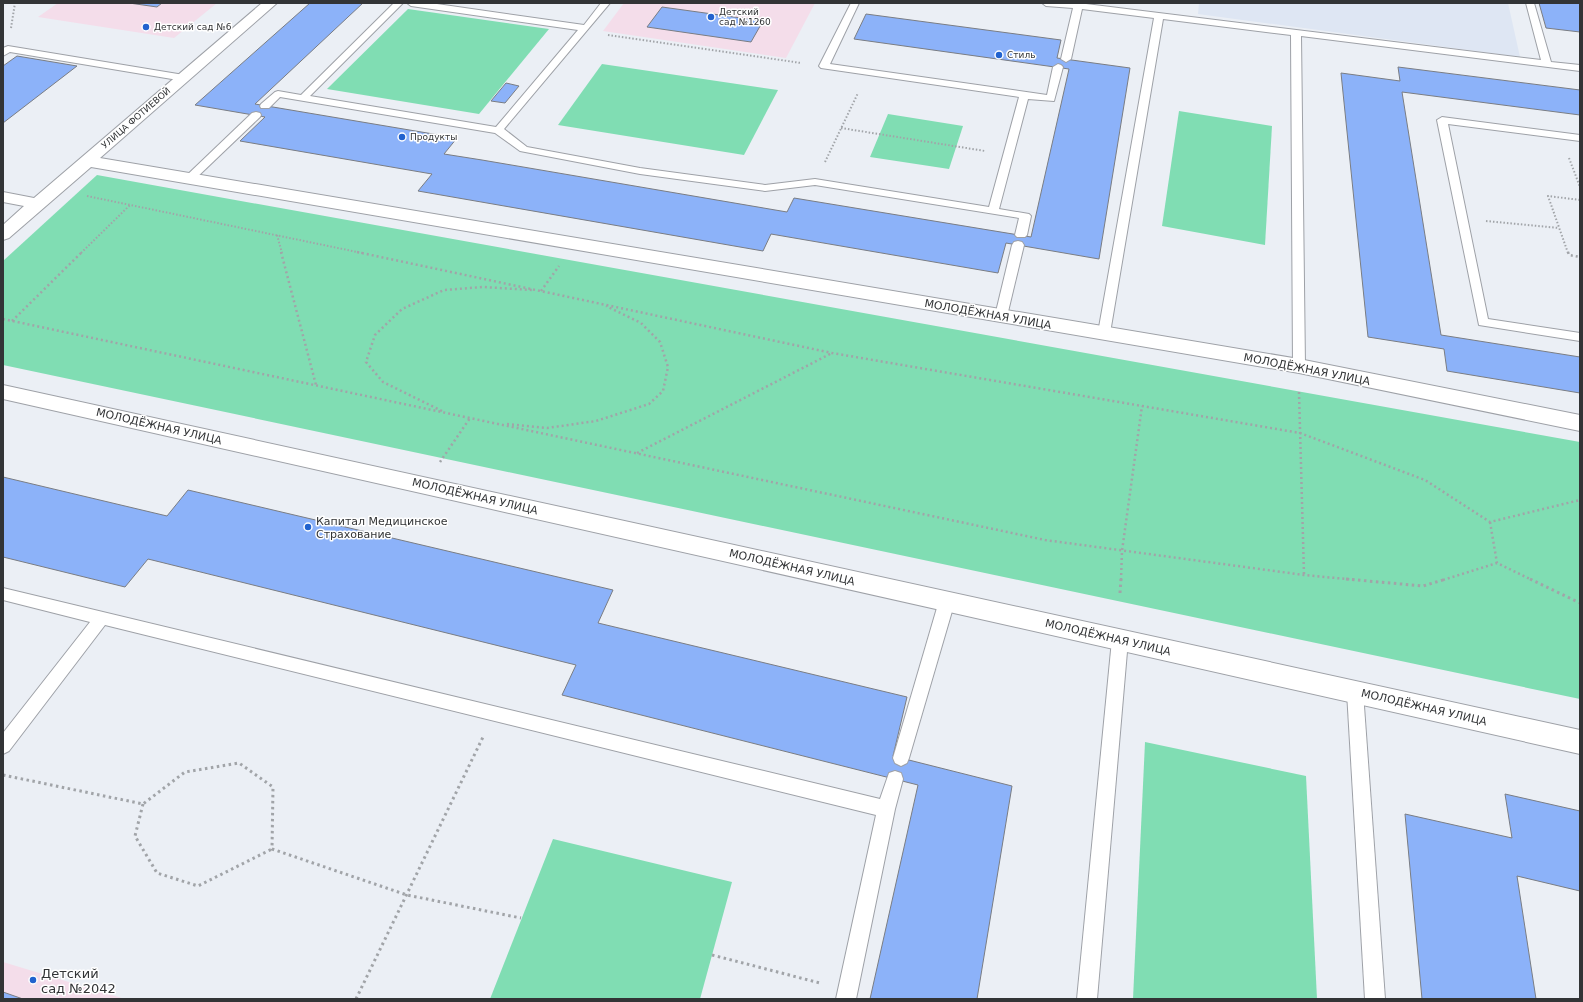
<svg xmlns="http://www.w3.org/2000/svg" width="1583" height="1002" font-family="'DejaVu Sans',sans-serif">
<rect width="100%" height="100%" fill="#ebeff5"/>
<polygon fill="#dee6f3" points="1199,3 1508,3 1520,57 1198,14"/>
<g fill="#f4ddea">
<polygon points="58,3 217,3 174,38 38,17"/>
<polygon points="624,3 815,3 786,58 603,31"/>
<polygon points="3,962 125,999 3,999"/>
</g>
<g fill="#80ddb3">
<polygon points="408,9 549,29 479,114 327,89"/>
<polygon points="602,64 778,90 744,155 558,125"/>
<polygon points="1179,111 1272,126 1265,245 1162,226"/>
<polygon points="888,114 963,126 949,169 870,157"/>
<polygon points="97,175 1580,442 1580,699 3,365 3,261"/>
<polygon points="1145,742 1306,776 1317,999 1133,999"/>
<polygon points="553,839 732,882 700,999 490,999"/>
</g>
<g fill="#8cb2f9" stroke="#7a7d83">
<polygon points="129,3 162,3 157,7"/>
<polygon points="310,3 363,3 255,104 457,138 444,154 482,160 787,212 794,198 1031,237 1069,69 854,39 866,14 1061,40 1057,58 1130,68 1099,259 1006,243 998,273 771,234 763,251 418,191 432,174 240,141 265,117 195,105"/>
<polygon points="1539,3 1580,3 1580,32 1546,28"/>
<polygon points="662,7 763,21 751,42 647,27"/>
<polygon points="17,56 77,66 3,123 3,66"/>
<polygon points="1398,67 1580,90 1580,115 1402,92 1441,335 1580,357 1580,393 1447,371 1444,349 1368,337 1341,73 1400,81"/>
<polygon points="506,83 519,86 505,103 491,101"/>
<polygon points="3,477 167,516 188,490 613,590 598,623 907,697 893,756 1012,786 977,999 870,999 918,785 562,695 576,665 148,559 125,587 3,557"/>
<polygon points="1505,794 1580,811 1580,891 1517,876 1536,999 1422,999 1405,814 1512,838"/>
<polygon points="3,992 23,999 3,999"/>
</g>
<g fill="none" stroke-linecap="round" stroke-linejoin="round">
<defs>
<g id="lane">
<polygon points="394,3 403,3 310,96 496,127 578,30 411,6 407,3 430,3 584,25 601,3 610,3 504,129 527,147 640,168 765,185 815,179 989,207 1019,97 821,68 819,66 851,3 859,3 830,64 1047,95 1053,67 1058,64 1061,65 1063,67 1054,101 1028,99 999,209 1029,214 1031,216 1027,235 1025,237 1017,237 1015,235 1019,218 815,185 765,191 640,174 520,151 495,133 280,97 269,108 261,108 260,106 261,104 275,92 278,91 301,95"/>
<polygon points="1042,3 1078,3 1541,60 1526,3 1534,3 1551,62 1580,65 1580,71 1301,36 1305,366 1303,369 1299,370 1295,369 1293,366 1291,35 1163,19 1110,333 1108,336 1104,337 1100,336 1098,333 1154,18 1082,9 1071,59 1066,62 1061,59 1073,8 1046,6"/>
<polygon points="8,46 184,75 189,78 184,81 10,52 3,56 3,48"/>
<polygon points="256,112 260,113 261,115 260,117 193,181 185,181 184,179 185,177 252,113"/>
<polygon points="1442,117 1580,135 1580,141 1448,124 1488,319 1580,333 1580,341 1479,325 1437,120"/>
<polygon points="1018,241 1022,242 1024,245 1007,316 1005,319 997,319 995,316 1012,245 1014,242"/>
<polygon points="3,588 880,799 889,773 895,771 901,773 903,779 895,809 856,999 836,999 876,815 105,625 9,751 3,754 3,733 90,622 3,600"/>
<polygon points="947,595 952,597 955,601 909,758 907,763 901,766 895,763 893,758 939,601 942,597"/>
<polygon points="1120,633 1125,635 1128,640 1097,999 1077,999 1112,640 1115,635"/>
<polygon points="1355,685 1361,687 1363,692 1385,999 1365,999 1347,692 1349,687"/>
</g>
<g id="street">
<polygon points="262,3 277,3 100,158 1299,359 1580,415 1580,431 1299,373 91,167 9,238 3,240 3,225 24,206 3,202 3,192 34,198"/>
<polygon points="3,385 1580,730 1580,754 3,399"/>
</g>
</defs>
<use href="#lane" stroke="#9ea1a7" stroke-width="2"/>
<use href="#street" stroke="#9ea1a7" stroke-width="2"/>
<g stroke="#a1a4a8" stroke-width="2" stroke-dasharray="1.5 2" stroke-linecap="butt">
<polyline points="11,28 15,3"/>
<polyline points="608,35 801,63"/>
<polyline points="841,128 985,151"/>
<polyline points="1569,158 1580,187"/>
<polyline points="825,162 858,93"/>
<polyline points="87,196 362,253"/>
<polyline points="1486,221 1559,228"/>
<polyline points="277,235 282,253"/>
<polyline points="81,253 131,204"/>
<polyline points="1568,253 1548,196 1580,200"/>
</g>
<g stroke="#a1a4a8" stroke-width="2.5" stroke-dasharray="2 3" stroke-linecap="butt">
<polyline points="281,252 316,385"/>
<polyline points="357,252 832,353 1300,433 1425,480 1490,522 1580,500"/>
<polyline points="1568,252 1569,255 1580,257"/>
<polyline points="541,291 559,266"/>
<polyline points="3,319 1045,540 1304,575 1357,580"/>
<polyline points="12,321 82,252"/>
<polyline points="1299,392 1304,575"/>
<polyline points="442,411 383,382 366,362 375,335 402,309 444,290 483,287 532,290"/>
<polyline points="507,424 547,428 596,421 649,404 663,391 668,367 660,342 641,323 606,306"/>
<polyline points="637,453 832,353"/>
<polyline points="440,462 470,418"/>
<polyline points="1490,522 1497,563"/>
<polyline points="1121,580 1122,551 1142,406"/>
<polyline points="1443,580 1497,563 1532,580"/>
</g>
<g stroke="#a1a4a8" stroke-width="3" stroke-dasharray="2.5 3.5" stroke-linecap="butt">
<polyline points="1346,579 1423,586 1446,579"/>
<polyline points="1530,579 1580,603"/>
<polyline points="1120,593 1121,579"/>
<polyline points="3,775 143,804 185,772 239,763 273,787 272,849 407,895 521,918"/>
<polyline points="143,804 135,836 157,873 198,886 272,849"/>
<polyline points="712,955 820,983"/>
<polyline points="356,999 483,737"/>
</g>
<use href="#lane" fill="#fff" fill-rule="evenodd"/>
<use href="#street" fill="#fff" fill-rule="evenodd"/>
</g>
<g fill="#2162ce" stroke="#fff" stroke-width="1.5">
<circle cx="711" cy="17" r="4"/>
<circle cx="146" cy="27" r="4"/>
<circle cx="999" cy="55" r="4"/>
<circle cx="402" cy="137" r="4"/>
<circle cx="308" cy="527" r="4"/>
<circle cx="33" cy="980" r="4"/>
</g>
<g text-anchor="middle" stroke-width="3" stroke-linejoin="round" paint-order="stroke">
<g font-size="9" fill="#323436" stroke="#fff" text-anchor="start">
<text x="719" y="15">Детский<tspan x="719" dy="10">сад №1260</tspan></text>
<text x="154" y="30">Детский сад №6</text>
<text x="1007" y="58">Стиль</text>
<text x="410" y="140">Продукты</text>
</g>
<g font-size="9" fill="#323436" stroke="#fff">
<text transform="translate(136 118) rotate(-41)" y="3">УЛИЦА ФОТИЕВОЙ</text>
</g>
<g font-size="11" fill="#323436" stroke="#fff">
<text transform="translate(988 314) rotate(10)" y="4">МОЛОДЁЖНАЯ УЛИЦА</text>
<text transform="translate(1307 369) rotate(11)" y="4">МОЛОДЁЖНАЯ УЛИЦА</text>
<text transform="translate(159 426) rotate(13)" y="4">МОЛОДЁЖНАЯ УЛИЦА</text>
<text transform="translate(475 496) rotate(13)" y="4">МОЛОДЁЖНАЯ УЛИЦА</text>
<text transform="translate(792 567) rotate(13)" y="4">МОЛОДЁЖНАЯ УЛИЦА</text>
<text transform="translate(1108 637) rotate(13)" y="4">МОЛОДЁЖНАЯ УЛИЦА</text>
<text transform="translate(1424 707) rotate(13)" y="4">МОЛОДЁЖНАЯ УЛИЦА</text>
</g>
<g font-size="11" fill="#323436" stroke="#fff" text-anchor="start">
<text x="316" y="525">Капитал Медицинское<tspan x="316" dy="13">Страхование</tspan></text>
</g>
<g font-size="13" fill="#323436" stroke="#fff" text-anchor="start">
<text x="41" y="978">Детский<tspan x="41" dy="15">сад №2042</tspan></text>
</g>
</g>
<rect width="1583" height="1002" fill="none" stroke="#323436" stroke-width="8"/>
</svg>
